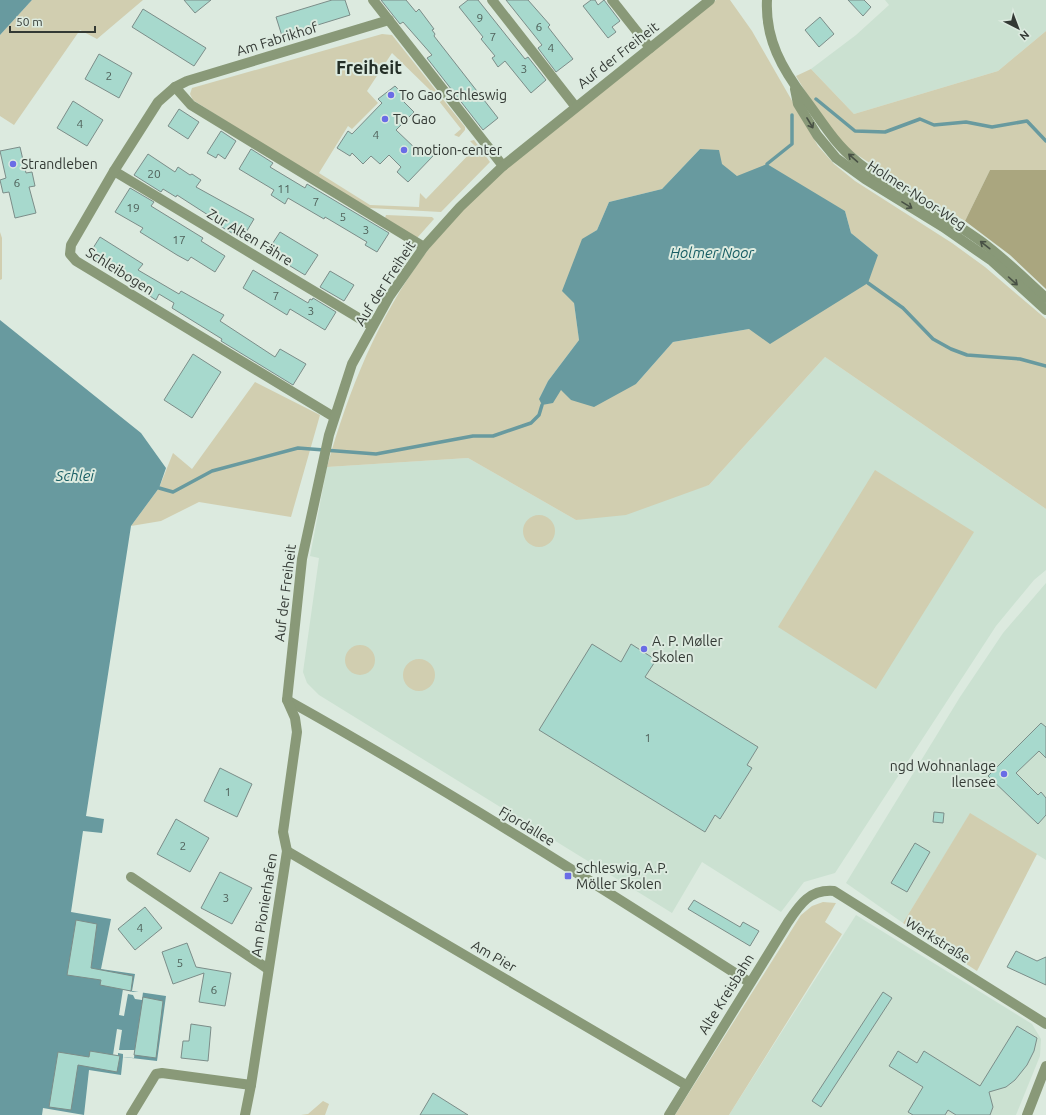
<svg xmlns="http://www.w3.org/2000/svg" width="1046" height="1115" font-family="Ubuntu,sans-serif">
<rect width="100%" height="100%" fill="#dceadf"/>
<g fill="#cbe1d1">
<polygon points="885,0 1046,0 1046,31 998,71 854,114 811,69 856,35 889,5"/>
<polygon points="825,357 1046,509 1046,570 1034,580 996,626 835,873 804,882 781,912 702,862 672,913 319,695 307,683 303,672 319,558 310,556 327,467 468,458 576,520 709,485"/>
<polygon points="1046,583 1046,860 970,814 903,923 846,883 960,697 1003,633"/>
<polygon points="856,915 1032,1024 1041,1039 1040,1056 1016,1115 729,1115"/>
</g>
<g fill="#d1ceb0" fill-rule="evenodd">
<polygon points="32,0 143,0 97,39 80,30 14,125 0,116 0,35"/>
<path d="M716,0H730L752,31L818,146L834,164L855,181L952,243L985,267L1046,319V509L825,357L709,485L626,515L576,520L468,458L327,467C351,381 386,298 444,230C482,185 529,149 574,113C622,75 669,38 716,0ZM700,149L737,176L845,211L851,233L878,255L749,329L673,342L636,384L571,400L561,389L539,399L548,381L579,340L574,303L582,240L597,230L609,202L662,189Z"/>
<polygon points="1046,31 1046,170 990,170 965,221 910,189 845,147 825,124 796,76 811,69 854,114 998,71"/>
<polygon points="382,34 392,35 465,127 465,130 459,137 454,135 461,129 431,91 392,53 367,91 378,103 352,129 348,126 319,173 370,205 419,207 420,193 426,199 476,147 470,141 474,140 490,162 441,212 369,208 310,175 193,100 190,94 192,88"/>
<polygon points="386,215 432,217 434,219 417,238 385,218"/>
<polygon points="0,232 2,238 2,279 0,280"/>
<polygon points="255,382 320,415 291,517 199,502 161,521 131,526 159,488 173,453 192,469"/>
<polygon points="875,470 974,532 876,689 778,627"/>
<circle cx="539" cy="531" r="16"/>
<circle cx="360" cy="660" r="15"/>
<circle cx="419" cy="675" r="16"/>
<polygon points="970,813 1037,854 977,971 903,923"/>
<polygon points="823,902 836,903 825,922 842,934 729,1115 675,1115 801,915 812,906"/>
<polygon points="323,1101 329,1104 325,1115 301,1115 308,1114"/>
</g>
<polygon fill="#aaa67f" points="990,170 1046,170 1046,289 1010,255 965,221"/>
<g fill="#689a9f">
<polygon points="0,0 32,0 0,35"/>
<polygon points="700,149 719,150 722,164 737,176 767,164 845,211 851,233 878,255 868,283 770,344 749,329 673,342 636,384 594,407 571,400 561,390 553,403 542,405 539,399 548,381 579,340 574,303 562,291 582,239 597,230 609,202 662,189"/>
<polygon points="0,320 141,433 166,468 159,488 131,526 86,816 104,819 102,833 83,831 71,912 111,919 101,969 135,974 132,991 166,996 157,1061 123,1057 121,1075 89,1070 84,1115 43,1108 42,1115 0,1115"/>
</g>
<g fill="#dceadf">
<polygon points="123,989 133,992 143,992 142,1000 135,999 133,995 128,994 124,1016 119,1015"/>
<polygon points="117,1029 122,1030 119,1050 135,1050 134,1058 123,1057 123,1054 118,1053 118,1056 113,1055"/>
</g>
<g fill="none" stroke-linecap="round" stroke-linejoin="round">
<g stroke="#689a9f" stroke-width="3.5">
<polyline points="816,99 855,131 885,132 920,119 934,125 966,122 992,127 1027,121 1046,141"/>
<polyline points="767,164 792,144 792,115"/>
<polyline points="868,283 903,308 933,339 951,349 967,355 1020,359 1046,366"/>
<polyline points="159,488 173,492 212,471 298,448 376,454 473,436 493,436 531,423 539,415 542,405"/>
</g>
</g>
<g fill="#a7d9cd" stroke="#7c8d89">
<polygon points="184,0 211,0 195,13"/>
<polygon points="332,0 345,0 350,15 282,36 276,17"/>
<polygon points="381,0 406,0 416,12 419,9 434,29 432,30 435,34 434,36 498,118 483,130 427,58 432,55 403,22 400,24"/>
<polygon points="468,0 478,0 525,59 528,57 546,80 531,93 505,61 498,67 492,58 495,56 481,39 483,37 459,7"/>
<polygon points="506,0 528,0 550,25 548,27 573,59 556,72 538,48 542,45"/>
<polygon points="591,0 595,0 598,5 604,0 620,21 612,27 616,32 608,38 583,6"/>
<polygon points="848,0 864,0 871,7 863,16"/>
<polygon points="143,9 206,48 194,66 132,27"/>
<polygon points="820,17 834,34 819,47 805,30"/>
<polygon points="99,54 132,73 119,98 85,79"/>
<polygon points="395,86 406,97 402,100 414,112 396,130 417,150 422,146 433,156 408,182 397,172 401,167 389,155 380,164 371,156 363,164 352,153 350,156 337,148 348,131 352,134 382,103 378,99"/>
<polygon points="73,101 103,120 87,146 57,128"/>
<polygon points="179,109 199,122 188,139 168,126"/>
<polygon points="221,131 236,141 225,159 218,154 216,158 207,153"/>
<polygon points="20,147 26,173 32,172 35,186 29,187 36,213 15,218 9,192 3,193 0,180 6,178 0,151"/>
<polygon points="251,149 273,163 270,167 305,188 307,184 389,233 377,252 365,245 367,242 325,217 324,219 288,198 285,204 271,195 274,190 239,169"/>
<polygon points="148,154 175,172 178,167 190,175 192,174 201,180 196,187 254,219 242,239 220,226 222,224 177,195 176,197 163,189 161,192 134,175"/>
<polygon points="130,188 154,202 151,206 203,238 201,241 225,256 215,272 191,257 188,261 177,255 140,232 143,228 115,212"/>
<polygon points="280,232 318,255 305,275 267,252"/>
<polygon points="100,237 143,264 138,270 179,294 181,291 213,309 224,315 220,321 275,357 280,349 306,364 293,385 221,341 222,339 172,308 174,303 159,294 156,300 88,256"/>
<polygon points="253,270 308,303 310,299 312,300 313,298 336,312 325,330 290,309 287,315 243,288"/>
<polygon points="330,271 354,285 344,301 320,287"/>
<polygon points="193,354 221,372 192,418 164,400"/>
<polygon points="592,644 621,662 631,644 656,660 645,677 758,747 747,765 752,768 720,819 715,815 705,832 539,730"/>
<polygon points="1041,723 1046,727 1046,758 1039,751 1016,773 1038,795 1041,792 1046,798 1046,815 1038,824 988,776"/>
<polygon points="220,768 252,784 237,817 204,801"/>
<polygon points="934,812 944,813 943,823 933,822"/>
<polygon points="176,819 209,838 190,872 157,854"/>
<polygon points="915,843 930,852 907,892 891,883"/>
<polygon points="220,872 252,888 232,924 201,908"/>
<polygon points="694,900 740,927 743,922 759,931 750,946 688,909"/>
<polygon points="145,907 162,928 135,950 118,929"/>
<polygon points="76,920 97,924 91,968 133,976 131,991 100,985 101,980 67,975"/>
<polygon points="187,943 196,967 231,973 225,1006 199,1002 204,973 173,984 162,952"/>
<polygon points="1016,951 1037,961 1046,957 1046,985 1007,967"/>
<polygon points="883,992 892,998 821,1107 812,1101"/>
<polygon points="143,997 163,1001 156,1058 134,1055"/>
<polygon points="191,1024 211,1027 208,1061 181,1058 183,1041 189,1041"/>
<polygon points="1017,1026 1037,1038 1034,1051 1027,1065 1015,1080 1006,1087 989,1092 993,1107 990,1115 956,1115 948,1110 945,1115 913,1115 908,1112 923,1087 889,1066 898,1051 917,1063 924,1051 980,1086"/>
<polygon points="90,1051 120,1056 117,1072 78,1065 71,1110 49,1107 58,1052 89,1057"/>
<polygon points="433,1093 468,1115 420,1115"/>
</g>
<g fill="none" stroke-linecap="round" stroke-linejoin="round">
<g stroke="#899978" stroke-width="10">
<polyline points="373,0 503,166"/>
<polyline points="492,0 575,106"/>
<polyline points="612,0 650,48"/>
<path d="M767,0C765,39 782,69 805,99C821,120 834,143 855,160C868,172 885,181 900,190C928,207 956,223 982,242C1005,259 1025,279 1046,298"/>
<polyline points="175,87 191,105 424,247"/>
<polyline points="795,89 798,104 817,135 836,158 865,179 943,227 992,261 1046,310"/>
<polyline points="114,171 372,326"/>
<polyline points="334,417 76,261 70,254 71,245 114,171 158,102 175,87 187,81 389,20"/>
<path d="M287,700C445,788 597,885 749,982"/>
<polyline points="287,851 686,1085"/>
<polyline points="131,877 268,969"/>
<polyline points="131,1115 156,1074 162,1073 251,1085"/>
<polyline points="245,1115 251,1085 287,851 283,832 297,732 295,718 287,700 302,559 329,435 352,364 389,297 424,247 460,207 503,166 710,0"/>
<path d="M669,1115L788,922C800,904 810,889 834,891L1046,1024"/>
<polyline points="1027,1115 1046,1066"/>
</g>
</g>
<defs><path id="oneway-shaft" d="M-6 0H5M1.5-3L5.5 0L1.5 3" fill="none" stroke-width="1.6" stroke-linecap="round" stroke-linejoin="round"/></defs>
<g stroke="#485145">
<use href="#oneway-shaft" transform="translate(810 123) rotate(59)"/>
<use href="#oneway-shaft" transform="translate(853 158) rotate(-139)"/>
<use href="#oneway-shaft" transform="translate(907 205) rotate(32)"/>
<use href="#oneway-shaft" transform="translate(985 245) rotate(-142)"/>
<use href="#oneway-shaft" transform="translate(1013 281) rotate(42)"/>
</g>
<g fill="#6a6ce6" stroke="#dceadf" stroke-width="1.5">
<circle cx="391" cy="95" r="4"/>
<circle cx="385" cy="119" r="4"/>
<circle cx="404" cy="150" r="4"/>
<circle cx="13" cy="164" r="4"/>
<circle cx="644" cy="649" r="4"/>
<circle cx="1004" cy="774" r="4"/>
<rect x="564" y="872" width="8" height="8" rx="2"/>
</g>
<g text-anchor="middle" stroke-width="4" stroke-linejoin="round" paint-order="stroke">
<g font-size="12" fill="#50615a">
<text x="480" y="22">9</text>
<text x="539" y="31">6</text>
<text x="493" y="41">7</text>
<text x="551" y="52">4</text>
<text x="524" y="73">3</text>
<text x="109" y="80">2</text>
<text x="80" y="128">4</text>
<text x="376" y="139">4</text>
<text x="154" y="178">20</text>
<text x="17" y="187">6</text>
<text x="284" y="193">11</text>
<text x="316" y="206">7</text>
<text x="133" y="212">19</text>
<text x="343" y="221">5</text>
<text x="366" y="234">3</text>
<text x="179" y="244">17</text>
<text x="276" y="300">7</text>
<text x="311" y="315">3</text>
<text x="648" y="742">1</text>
<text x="228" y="796">1</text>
<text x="183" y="850">2</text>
<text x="226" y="902">3</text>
<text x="140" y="932">4</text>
<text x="180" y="967">5</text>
<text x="214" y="994">6</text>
</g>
<g font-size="14" fill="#333934" stroke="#dceadf">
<text transform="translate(277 39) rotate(-17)" y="5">Am Fabrikhof</text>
<text transform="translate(618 55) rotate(-38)" y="5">Auf der Freiheit</text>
<text transform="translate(917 195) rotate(33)" y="5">Holmer-Noor-Weg</text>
<text transform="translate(250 237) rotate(31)" y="5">Zur Alten Fähre</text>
<text transform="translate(120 271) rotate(32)" y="5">Schleibogen</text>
<text transform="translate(385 283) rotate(-57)" y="5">Auf der Freiheit</text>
<text transform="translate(285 593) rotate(-83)" y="5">Auf der Freiheit</text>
<text transform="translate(527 826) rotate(31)" y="5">Fjordallee</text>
<text transform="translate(264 905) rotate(-81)" y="5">Am Pionierhafen</text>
<text transform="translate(938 940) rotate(32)" y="5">Werkstraße</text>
<text transform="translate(494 956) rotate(30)" y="5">Am Pier</text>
<text transform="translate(726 994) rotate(-58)" y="5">Alte Kreisbahn</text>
</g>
<g font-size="14" fill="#333934" stroke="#dceadf" text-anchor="start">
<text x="399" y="100">To Gao Schleswig</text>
<text x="393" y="124">To Gao</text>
<text x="412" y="155">motion-center</text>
<text x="21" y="169">Strandleben</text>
<text x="652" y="646">A. P. Møller<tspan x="652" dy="16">Skolen</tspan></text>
<text x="996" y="771" text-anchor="end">ngd Wohnanlage<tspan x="996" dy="16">Ilensee</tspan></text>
<text x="576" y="873">Schleswig, A.P.<tspan x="576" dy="16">Möller Skolen</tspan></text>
</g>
<g font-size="15" font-style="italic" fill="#195f65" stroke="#dceadf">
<text x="712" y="258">Holmer Noor</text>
<text x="75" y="481">Schlei</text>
</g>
<g font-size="18" font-weight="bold" fill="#232e26" stroke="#dceadf">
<text x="369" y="74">Freiheit</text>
</g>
</g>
<g transform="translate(1018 28) rotate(138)" stroke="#dceadf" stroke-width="3" paint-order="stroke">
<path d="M0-3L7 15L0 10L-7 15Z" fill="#333934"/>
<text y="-6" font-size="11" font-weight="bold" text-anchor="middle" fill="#333934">N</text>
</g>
<path d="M10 26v6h85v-6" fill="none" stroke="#333934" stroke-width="2"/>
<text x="16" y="26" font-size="12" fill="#333934" stroke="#dceadf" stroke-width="3" paint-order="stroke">50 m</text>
</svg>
